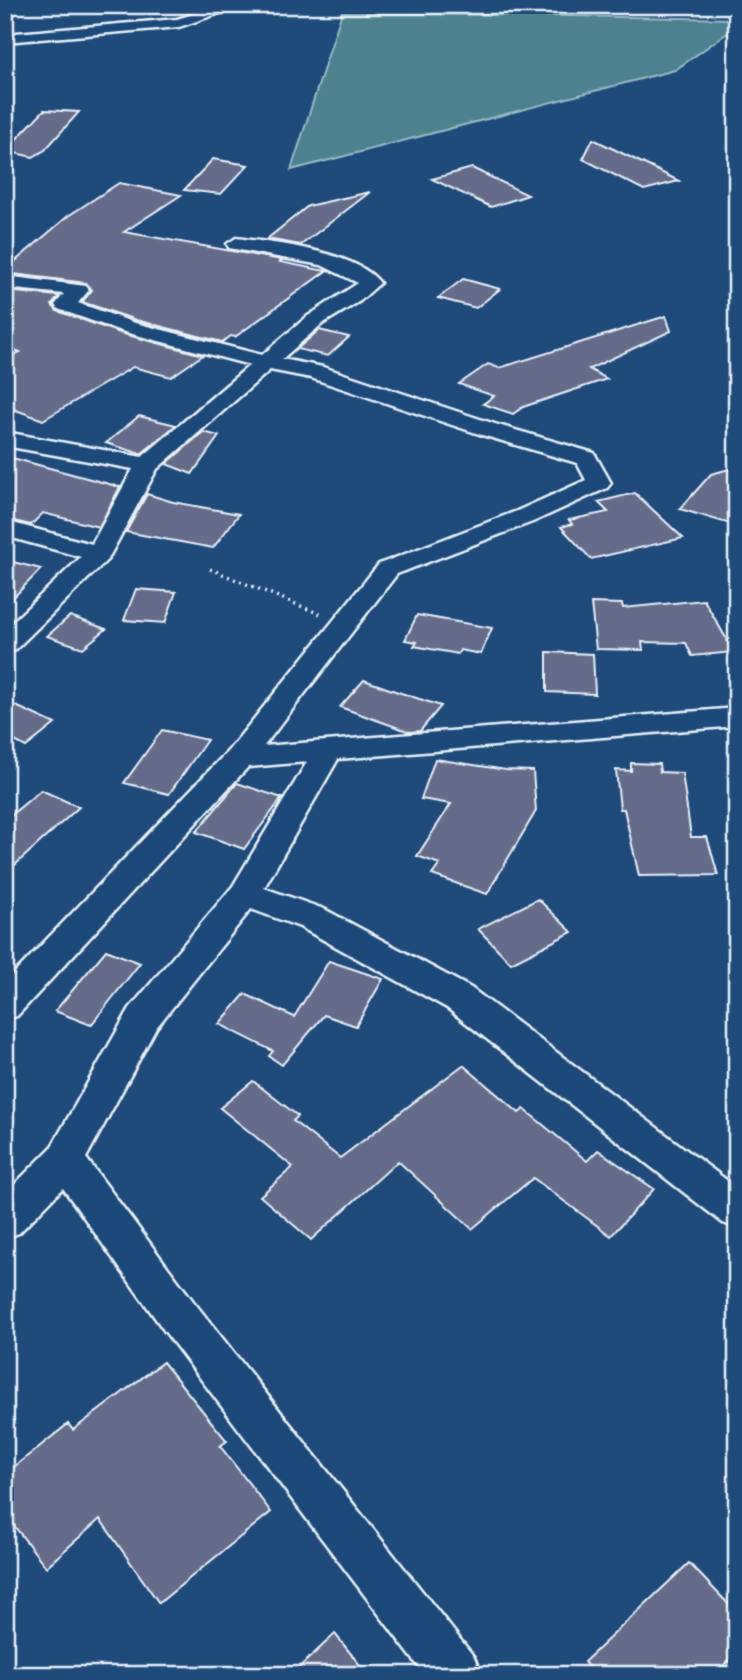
<svg xmlns="http://www.w3.org/2000/svg" width="742" height="1680" font-family="'Shantell Sans',sans-serif">
<rect width="100%" height="100%" fill="#1f4a7a"/>
<filter id="ink" filterUnits="userSpaceOnUse"><feTurbulence type="fractalNoise" baseFrequency=".0143" numOctaves="2"/><feDisplacementMap in="SourceGraphic" scale="14" xChannelSelector="R" yChannelSelector="G"/><feConvolveMatrix kernelMatrix="1 2 1 2 8 2 1 2 1" color-interpolation-filters="sRGB"/></filter>
<g filter="url(#ink)">
<polygon fill="#4e818e" stroke="#9bb9c3" stroke-width="2" points="342,12 737,19 737,35 726,34 675,70 291,170"/>
<g fill="#656c89" stroke="#e8f1f8" stroke-width="2">
<polygon points="44,110 79,112 45,150 33,157 5,151"/>
<polygon points="593,139 679,181 644,190 583,159"/>
<polygon points="213,159 248,165 221,194 184,190"/>
<polygon points="472,168 528,195 491,207 432,179"/>
<polygon points="119,183 181,195 124,232 282,260 280,262 326,271 235,337 231,336 222,342 136,320 82,302 92,290 86,283 5,273 12,264 68,216"/>
<polygon points="370,192 301,245 267,239 308,206"/>
<polygon points="463,279 500,289 476,308 438,298"/>
<polygon points="5,291 59,296 52,305 57,311 120,333 203,355 171,377 133,367 43,420 5,406 5,359 20,352 5,346"/>
<polygon points="666,316 671,331 589,369 607,379 523,407 513,414 483,404 494,396 459,384 488,364 499,368"/>
<polygon points="319,330 349,337 328,356 297,349"/>
<polygon points="139,416 176,425 141,454 106,443"/>
<polygon points="203,432 219,436 192,474 166,464"/>
<polygon points="5,456 68,473 120,487 99,527 43,513 31,525 5,519"/>
<polygon points="737,467 737,526 680,509 711,474"/>
<polygon points="635,493 683,538 591,559 561,527 572,524 569,520 608,512 598,502"/>
<polygon points="147,494 173,502 239,514 213,548 126,532"/>
<polygon points="5,560 41,569 5,606"/>
<polygon points="136,589 176,592 165,623 124,620"/>
<polygon points="704,600 734,652 692,656 686,643 642,642 643,650 596,649 591,603 622,604 623,608"/>
<polygon points="417,615 492,628 481,654 460,650 458,654 414,646 417,642 405,640"/>
<polygon points="70,616 106,629 83,648 47,636"/>
<polygon points="547,652 593,654 595,694 547,692"/>
<polygon points="364,680 398,692 441,706 420,731 410,732 340,707"/>
<polygon points="5,701 55,724 26,747 5,736"/>
<polygon points="162,730 207,740 169,794 124,783"/>
<polygon points="435,759 506,770 533,771 536,811 487,894 432,875 440,864 417,856 451,804 421,799"/>
<polygon points="631,763 659,764 660,772 682,773 691,837 707,837 718,875 639,876 624,809 620,809 616,770 631,771"/>
<polygon points="237,783 282,798 244,849 196,832"/>
<polygon points="41,790 79,807 5,874 5,820"/>
<polygon points="538,899 572,932 511,963 478,929"/>
<polygon points="106,950 140,963 91,1025 55,1011"/>
<polygon points="329,961 383,979 356,1026 324,1015 282,1065 269,1056 273,1051 219,1024 245,994 294,1017"/>
<polygon points="463,1065 519,1113 524,1109 587,1161 598,1150 654,1189 611,1236 533,1178 472,1229 398,1161 311,1240 260,1196 293,1167 220,1108 253,1081 298,1116 293,1121 340,1158"/>
<polygon points="163,1362 227,1441 220,1446 271,1512 159,1603 100,1519 46,1567 5,1514 5,1474 68,1424 73,1430"/>
<polygon points="689,1563 737,1613 737,1652 714,1675 595,1675 584,1662"/>
<polygon points="335,1634 368,1675 291,1675"/>
</g>
<g fill="none" stroke-linecap="round" stroke-linejoin="round">
<defs>
<g id="minor">
<polygon points="223,5 244,5 179,27 5,42 5,34 177,19"/>
<path d="M236,238C274,243 356,251 380,283L360,301L322,324L282,359L323,367L498,425L594,453L611,483L607,488L535,521L397,574L264,746L737,708V726L338,759L264,888L324,909L471,988L737,1188V1228L723,1223L447,1008L300,927L251,909L156,1028L86,1158L193,1301L474,1657L481,1675H425L163,1329L63,1188L19,1233L5,1238V1194L51,1148L130,1008L233,886L307,762L248,767L17,1016L5,1020V983L228,751L379,564L517,511L586,480L577,463L482,435L311,378L270,370L157,469L108,559L15,650L5,652V629L81,557L5,536V521L92,544L133,469L5,446V432L142,457L250,365L121,331L58,309L55,305L64,294L5,288V276L86,286L89,290L78,303L135,323L262,355L308,316L358,283L321,265L229,248L227,244Z"/>
</g>
</defs>
<use href="#minor" stroke="#e8f1f8" stroke-width="5"/>
<polyline stroke="#e8f1f8" stroke-width="3.5" stroke-dasharray="2 4.5" stroke-linecap="butt" points="210,569 320,614"/>
<use href="#minor" fill="#1f4a7a" fill-rule="evenodd"/>
</g>
</g>
<rect width="742" height="1680" fill="none" stroke="#1f4a7a" stroke-width="28"/>
<rect x="14" y="14" width="714" height="1652" fill="none" stroke="#e8f1f8" stroke-width="2.5" filter="url(#ink)"/>
</svg>
